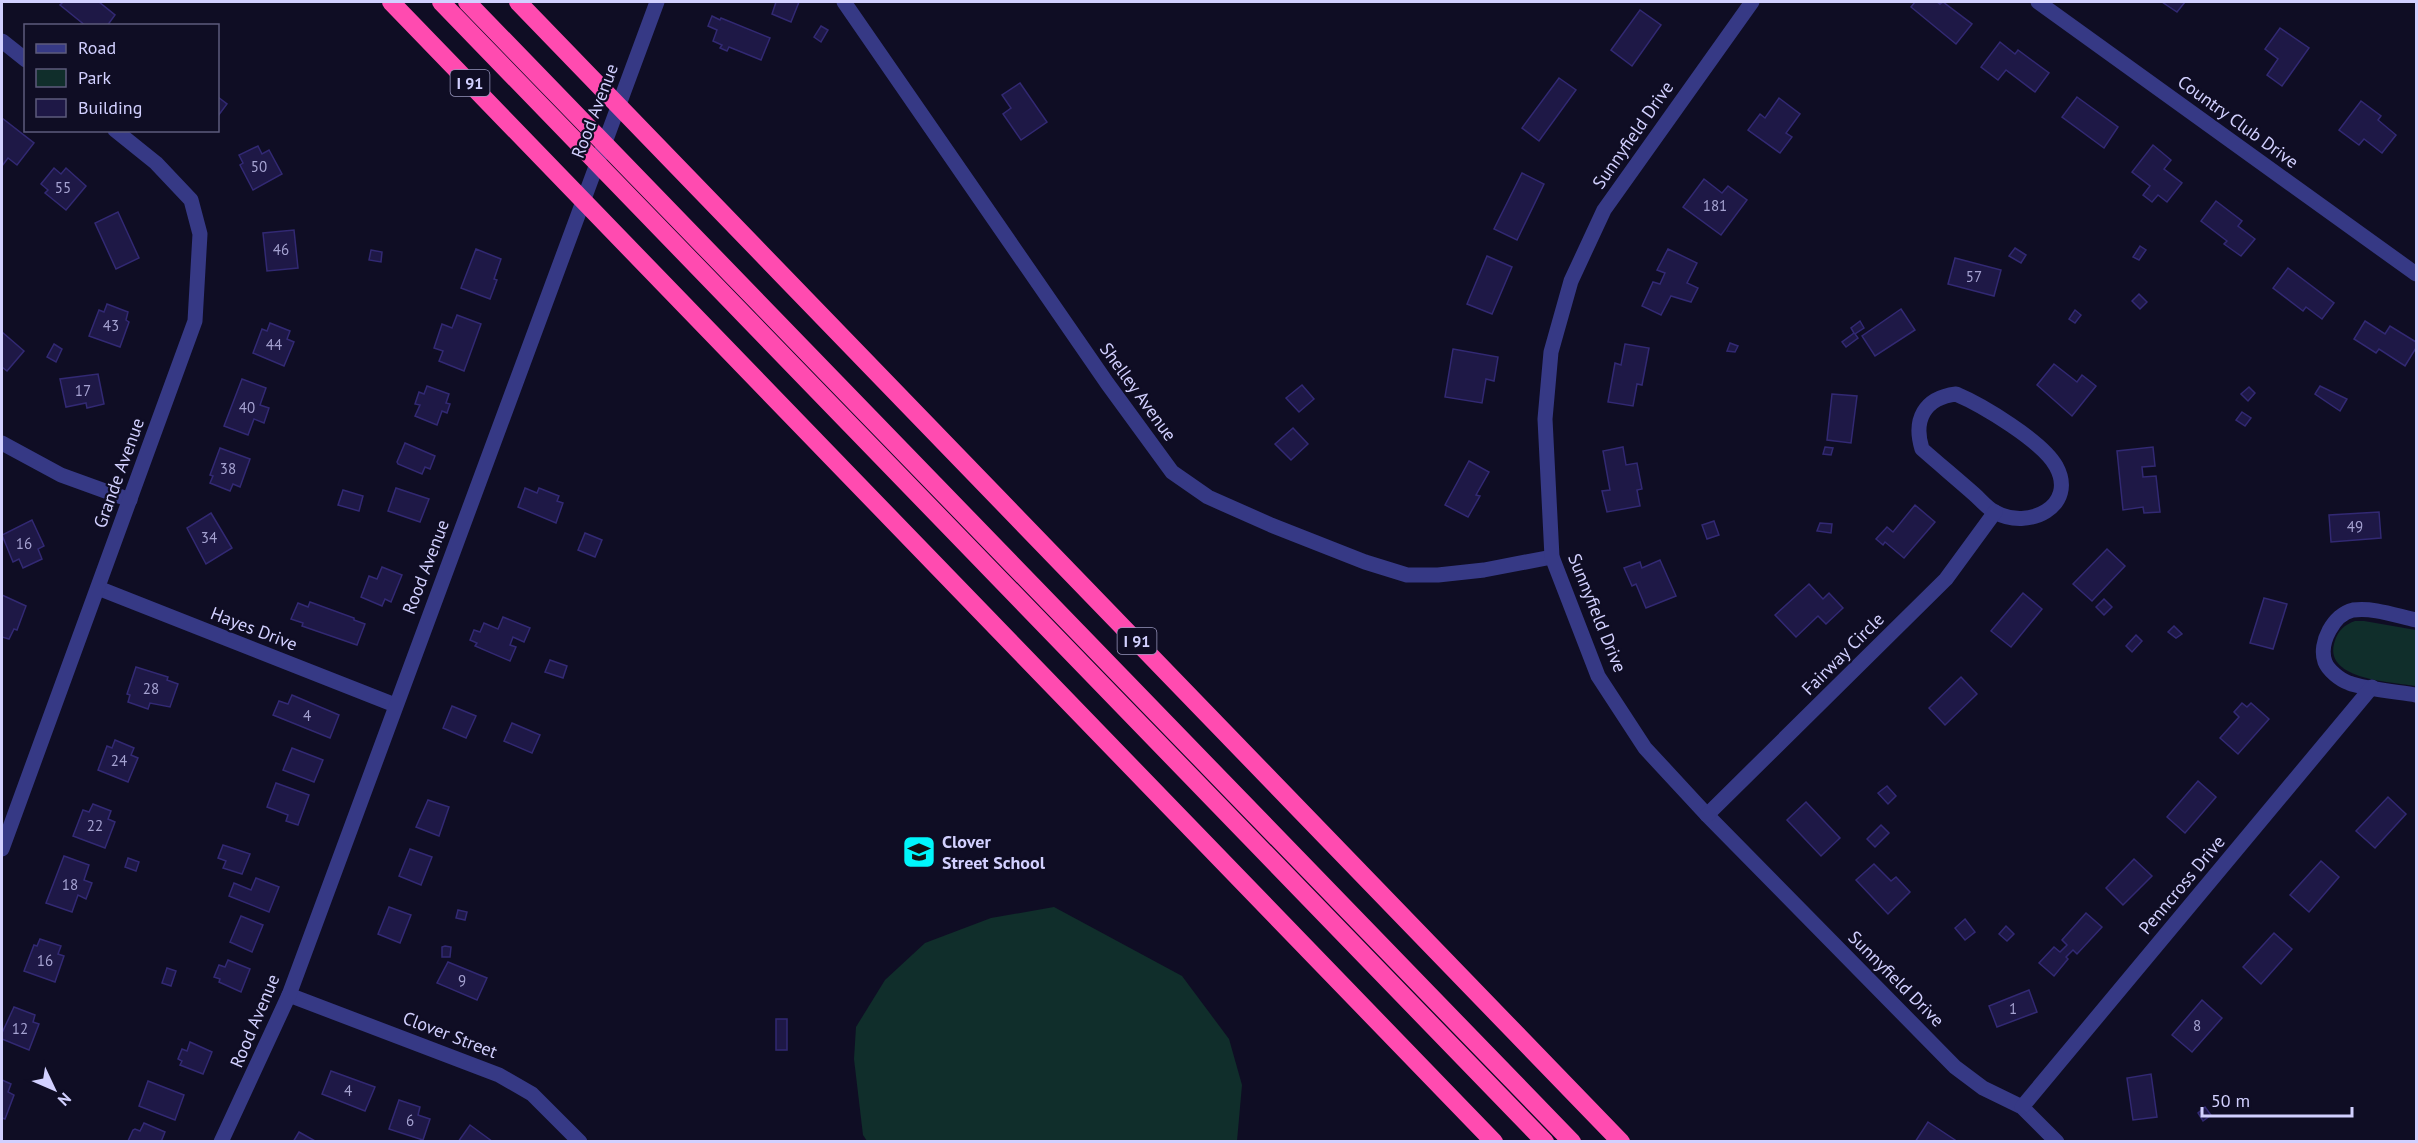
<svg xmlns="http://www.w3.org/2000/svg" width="2418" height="1143" font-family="'PT Sans',sans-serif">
<rect width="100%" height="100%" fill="#0f0d24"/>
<g fill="#102e2b">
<path d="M2355,621H2364L2416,630V686C2393,682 2325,680 2334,644C2337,631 2344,625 2355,621Z"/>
<polygon points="1054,907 1182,976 1229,1039 1242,1085 1237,1141 867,1141 863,1135 854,1059 856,1027 885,980 925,943 991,918"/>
</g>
<g fill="#1e1846" stroke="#322973" stroke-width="1.5">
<polygon points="63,2 99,2 115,15 107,26 86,26 60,5"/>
<polygon points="776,2 799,2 791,22 772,14"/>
<polygon points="1915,2 1937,2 1940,4 1943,2 1972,24 1956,44 1911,7"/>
<polygon points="2162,2 2185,2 2177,12"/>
<polygon points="1640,10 1661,25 1632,66 1611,50"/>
<polygon points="712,16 720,20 721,18 770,38 761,60 729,47 727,51 720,48 722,45 713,41 717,30 708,26"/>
<polygon points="821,26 828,30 821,42 814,37"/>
<polygon points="2280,28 2309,48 2282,86 2267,75 2278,59 2265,49"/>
<polygon points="2000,42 2015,54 2018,50 2049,73 2035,92 2006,70 1998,80 1981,67"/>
<polygon points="1559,78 1576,90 1539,141 1522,128"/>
<polygon points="1020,83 1047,122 1021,140 1003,114 1011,108 1002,95"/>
<polygon points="218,97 227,104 218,116"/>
<polygon points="2077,97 2118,127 2104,148 2062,117"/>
<polygon points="1779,98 1800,114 1786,133 1792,137 1780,153 1748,130 1760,114 1765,118"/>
<polygon points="2361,101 2381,116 2378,120 2396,135 2382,153 2364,139 2359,145 2339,130"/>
<polygon points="2,118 34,143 17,165 8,158 2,166"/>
<polygon points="2153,145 2171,160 2164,169 2182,183 2167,202 2158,195 2152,202 2143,195 2150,186 2132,172"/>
<polygon points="258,146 262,154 269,150 282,174 253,190 240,165 243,163 239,155"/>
<polygon points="54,168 61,174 66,168 86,186 66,210 45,193 48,190 41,184"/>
<polygon points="1522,173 1544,184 1517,240 1494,229"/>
<polygon points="1704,179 1722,193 1728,186 1747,200 1721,235 1683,207"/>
<polygon points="2216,201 2242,221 2238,226 2255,239 2241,256 2224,244 2227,241 2201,221"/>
<polygon points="118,212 139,258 116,269 95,223"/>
<polygon points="294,230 298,268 267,271 263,233"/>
<polygon points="2140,246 2146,250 2139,260 2133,257"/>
<polygon points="2015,248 2026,255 2021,263 2009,256"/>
<polygon points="476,249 501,259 494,279 497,280 490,299 461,288"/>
<polygon points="1668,249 1697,263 1687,283 1698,288 1691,302 1671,296 1661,315 1642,306 1653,282 1660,284 1665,273 1657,270"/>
<polygon points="371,250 382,252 381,262 369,260"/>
<polygon points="1487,256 1512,267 1492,314 1467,304"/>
<polygon points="1955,258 2001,270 1994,296 1948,284"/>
<polygon points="2288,268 2334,303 2322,319 2306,307 2303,311 2273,288"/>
<polygon points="2139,294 2147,302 2140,309 2132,301"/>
<polygon points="107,304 128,312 126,320 129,322 120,347 89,336 99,310 104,312"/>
<polygon points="1901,309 1915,330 1875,356 1862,336"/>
<polygon points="2075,310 2081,315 2075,323 2069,319"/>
<polygon points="457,315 481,324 464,371 439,361 443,351 434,348 442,324 452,328"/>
<polygon points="1860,321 1864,328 1855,334 1858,338 1846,347 1842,342 1854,333 1851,328"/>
<polygon points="2365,321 2385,334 2390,326 2416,342 2416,348 2405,366 2379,349 2376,353 2354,339"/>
<polygon points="270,323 290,331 287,339 294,342 284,366 253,353 262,329 267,331"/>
<polygon points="2,332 24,351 7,371 2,367"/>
<polygon points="1730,343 1738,346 1735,352 1727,351"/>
<polygon points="54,344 62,349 56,362 47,357"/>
<polygon points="1625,344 1649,348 1642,385 1637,384 1633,406 1608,402 1615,363 1621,365"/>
<polygon points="1453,349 1498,357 1494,381 1486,379 1482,403 1445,397"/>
<polygon points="2054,364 2077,382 2082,375 2096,386 2072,416 2037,385"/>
<polygon points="98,374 104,404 87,408 86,403 66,407 60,379"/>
<polygon points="242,379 266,388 260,405 269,408 264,423 254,419 248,435 224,426"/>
<polygon points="1302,385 1314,399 1299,412 1286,398"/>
<polygon points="427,386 449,394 446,403 450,404 447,413 442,411 437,425 415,416 420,405 415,404 419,392 424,394"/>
<polygon points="2320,386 2347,399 2340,411 2315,394"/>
<polygon points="2249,387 2255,393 2248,401 2241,394"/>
<polygon points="1832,394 1857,396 1851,443 1827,440"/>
<polygon points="2242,412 2251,418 2245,426 2236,420"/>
<polygon points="1293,428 1308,444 1291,460 1275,444"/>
<polygon points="405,443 435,456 430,469 425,467 422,474 398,464 397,462"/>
<polygon points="1623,447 1626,465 1637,463 1642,489 1637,490 1640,506 1607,512 1602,491 1610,490 1603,451"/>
<polygon points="1825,447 1833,448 1831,455 1823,454"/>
<polygon points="2153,447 2155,466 2142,467 2143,477 2156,476 2160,512 2144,513 2143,507 2123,510 2117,451"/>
<polygon points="220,448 250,459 240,487 233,484 230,491 210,483 213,476 210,475"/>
<polygon points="1469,461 1489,472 1476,495 1480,496 1468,517 1445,505"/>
<polygon points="396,488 429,499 420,522 388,511"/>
<polygon points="525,488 537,493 539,488 559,496 557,501 563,503 556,523 518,507"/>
<polygon points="343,490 363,496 359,511 338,505"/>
<polygon points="1915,505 1935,522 1904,558 1885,542 1883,545 1876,539 1887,527 1893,532"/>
<polygon points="2379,512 2381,538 2331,542 2329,515"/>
<polygon points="211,513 232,548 206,564 187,528"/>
<polygon points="32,520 44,546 38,549 42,559 23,568 19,559 13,562 2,535"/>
<polygon points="1714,521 1719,535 1707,539 1702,525"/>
<polygon points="1820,523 1832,524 1831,533 1817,531"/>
<polygon points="585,533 602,540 595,557 578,550"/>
<polygon points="2107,549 2125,566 2092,601 2073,584"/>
<polygon points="1660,560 1676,596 1646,608 1636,584 1632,586 1624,568 1640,562 1642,568"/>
<polygon points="382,567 402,575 391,602 385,599 382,606 361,597 369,576 377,579"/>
<polygon points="1809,584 1823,599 1829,593 1843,608 1826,624 1818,616 1796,637 1775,615"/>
<polygon points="2023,593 2042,609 2011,647 1991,631"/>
<polygon points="2,595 26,606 17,630 14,629 9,639 2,637"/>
<polygon points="2264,598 2287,604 2273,649 2250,643"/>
<polygon points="2104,599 2112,607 2104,615 2096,607"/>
<polygon points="310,602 354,618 354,620 365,624 357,645 302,626 303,623 291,619 298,603 308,607"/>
<polygon points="503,617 530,628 524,642 513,637 510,645 516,647 510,661 475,646 477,643 470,640 474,630 480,632 484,623 498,629"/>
<polygon points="2174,626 2182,634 2176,638 2168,632"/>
<polygon points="2136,635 2142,641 2132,652 2126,646"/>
<polygon points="550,660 567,666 563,678 545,672"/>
<polygon points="136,667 168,677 167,680 178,684 170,707 150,703 148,709 128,702 130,695 127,694"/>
<polygon points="1961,677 1977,694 1945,725 1929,708"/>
<polygon points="292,695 339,715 330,738 273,715 279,701 288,704"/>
<polygon points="2242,703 2247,707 2251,703 2269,719 2238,754 2220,738 2239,717 2234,712"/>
<polygon points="452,706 476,716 466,738 443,728"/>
<polygon points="512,723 540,735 532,753 504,741"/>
<polygon points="115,740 134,748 131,755 138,758 128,782 98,770 107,746 112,748"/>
<polygon points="292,748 323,760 314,782 283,770"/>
<polygon points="2198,781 2216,797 2185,833 2167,817"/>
<polygon points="276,783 309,795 298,825 286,821 288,815 267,807"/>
<polygon points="1887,786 1896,796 1888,804 1878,793"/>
<polygon points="2388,797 2406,814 2375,848 2356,831"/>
<polygon points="428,800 449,807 439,836 416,827"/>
<polygon points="1806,802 1840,838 1821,856 1787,820"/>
<polygon points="93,804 111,811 108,819 115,822 105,848 73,836 83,810 89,812"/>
<polygon points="1881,825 1889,833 1875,847 1867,839"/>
<polygon points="223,845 250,854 242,874 223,868 226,861 218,858"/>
<polygon points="410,849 432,857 421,885 399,876"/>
<polygon points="64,856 89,865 84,880 92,883 86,899 78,895 72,912 46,903"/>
<polygon points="128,858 139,862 136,871 125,867"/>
<polygon points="2134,859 2152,876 2123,905 2106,888"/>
<polygon points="2321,861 2339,877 2309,912 2290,895"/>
<polygon points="1874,864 1891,881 1896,877 1910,892 1888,914 1856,880"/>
<polygon points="256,878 279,887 269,912 229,896 234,883 251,890"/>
<polygon points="389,907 411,915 400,943 378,934"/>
<polygon points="458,910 467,912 465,920 456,918"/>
<polygon points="2086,913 2102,927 2077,954 2073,950 2066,957 2068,959 2054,976 2039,963 2054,947 2060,952 2067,945 2062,940"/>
<polygon points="241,916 263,925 252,952 230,942"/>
<polygon points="1965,919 1975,932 1965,940 1955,928"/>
<polygon points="2006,926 2014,934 2007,941 1999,934"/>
<polygon points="2274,933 2292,949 2261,984 2243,967"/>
<polygon points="40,939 61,946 58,954 64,956 55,982 24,971 34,945 37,946"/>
<polygon points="445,946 451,947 450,957 442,957 442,947"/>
<polygon points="228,960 250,969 241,992 219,982 220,979 214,977 219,965 225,967"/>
<polygon points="448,962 487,978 477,1000 437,983"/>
<polygon points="167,968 176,971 171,986 162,983"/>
<polygon points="2029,990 2037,1012 1997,1027 1989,1006"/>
<polygon points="2202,1000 2222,1018 2192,1052 2172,1035"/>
<polygon points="14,1007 35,1015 33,1022 39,1024 29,1050 2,1039 2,1033"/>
<rect x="776" y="1019" width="11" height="31"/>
<polygon points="190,1042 212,1052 203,1074 180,1065 182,1061 178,1059 182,1049 187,1051"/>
<polygon points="331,1071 375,1087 365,1111 322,1094"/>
<polygon points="2151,1074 2157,1117 2133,1120 2127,1078"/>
<polygon points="2,1080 11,1084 8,1092 14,1095 5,1119 2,1118"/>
<polygon points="148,1081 184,1095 175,1120 139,1106"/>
<polygon points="399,1100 420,1107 418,1115 430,1119 423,1140 389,1129"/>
<polygon points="2205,1107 2211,1115 2203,1121 2198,1113"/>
<polygon points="1928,1122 1958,1142 1915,1142"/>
<polygon points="144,1123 165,1132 161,1142 128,1141 133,1130 135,1129 140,1131"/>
<polygon points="470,1125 493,1142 458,1142"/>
<polygon points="299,1132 317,1142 293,1142"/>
</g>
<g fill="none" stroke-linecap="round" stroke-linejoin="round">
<g stroke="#363985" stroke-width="15">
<polyline points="844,2 1107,383 1172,472 1208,497 1271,525 1365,562 1407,575 1438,575 1484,570 1552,557"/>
<polyline points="1752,2 1604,210 1571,281 1551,352 1545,419 1552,557 1598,676 1645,748 1707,815 1955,1067 1983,1088 2022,1107 2057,1142"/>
<polyline points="2038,2 2416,274"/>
<polyline points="2,41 26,60"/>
<path d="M1956,394C1982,405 2042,441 2056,466C2078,506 2028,531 1995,512C1987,508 1981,500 1974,494C1957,479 1939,464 1922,449C1913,420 1924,398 1956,394Z"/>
<polyline points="2,443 61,475 130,500"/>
<polyline points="98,588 395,705"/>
<path d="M2416,620C2397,616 2373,607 2353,610C2334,614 2318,643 2325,662C2328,670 2340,680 2349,683C2364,689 2398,692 2416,695"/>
<polyline points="1707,815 1946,579 1995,512"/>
<polyline points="2,849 195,321 200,234 191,200 156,163 115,130"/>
<polyline points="289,995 499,1075 532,1094 580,1142"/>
<polyline points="2022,1107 2372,687"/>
</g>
<polyline stroke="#363985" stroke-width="15" points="221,1142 289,995 657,2"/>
<g stroke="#ff4bb0" stroke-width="18">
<polyline points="391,2 1494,1142"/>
<polyline points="441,2 1545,1142"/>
<polyline points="467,2 1572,1142"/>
<polyline points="518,2 1621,1142"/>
</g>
</g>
<defs>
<symbol id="school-square" viewBox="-11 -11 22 22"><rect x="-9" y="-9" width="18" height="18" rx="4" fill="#00f6fb" stroke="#0f0d24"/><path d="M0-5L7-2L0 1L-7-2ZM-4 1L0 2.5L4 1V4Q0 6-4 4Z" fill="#111"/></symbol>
</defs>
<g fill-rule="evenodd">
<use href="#school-square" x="900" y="833" width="38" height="38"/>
</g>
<g text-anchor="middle" stroke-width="4.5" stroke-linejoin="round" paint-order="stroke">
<g font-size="15" fill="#a5a2d1">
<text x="259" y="172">50</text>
<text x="63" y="193">55</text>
<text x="1715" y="211">181</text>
<text x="281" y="255">46</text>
<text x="1974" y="282">57</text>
<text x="111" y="331">43</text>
<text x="274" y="350">44</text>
<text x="83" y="396">17</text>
<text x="247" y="413">40</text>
<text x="228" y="474">38</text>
<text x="2355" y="532">49</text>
<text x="209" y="543">34</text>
<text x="24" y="549">16</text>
<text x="151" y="694">28</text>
<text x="307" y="721">4</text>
<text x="119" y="766">24</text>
<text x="95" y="831">22</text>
<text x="70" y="890">18</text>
<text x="45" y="966">16</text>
<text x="462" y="986">9</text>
<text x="2013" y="1014">1</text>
<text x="2197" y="1031">8</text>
<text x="20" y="1034">12</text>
<text x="348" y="1096">4</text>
<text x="410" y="1126">6</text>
</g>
<g fill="#0f0d24" stroke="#9896bd" stroke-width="1.5">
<rect x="450.5" y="70" width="39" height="26" rx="4.5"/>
<rect x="1117.5" y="628" width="39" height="26" rx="4.5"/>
</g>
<g font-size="16" font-weight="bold" fill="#d2d0ff">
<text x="470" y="89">I 91</text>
<text x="1137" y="647">I 91</text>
</g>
<g font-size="18" fill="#d2d0ff" stroke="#0f0d24">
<text transform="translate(595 111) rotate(-69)" y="6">Rood Avenue</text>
<text transform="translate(2238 122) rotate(36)" y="6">Country Club Drive</text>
<text transform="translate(1633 135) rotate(-55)" y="6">Sunnyfield Drive</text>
<text transform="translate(1138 392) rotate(54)" y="6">Shelley Avenue</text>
<text transform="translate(119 473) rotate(-70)" y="6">Grande Avenue</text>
<text transform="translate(426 567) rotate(-69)" y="6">Rood Avenue</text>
<text transform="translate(1597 613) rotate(68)" y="6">Sunnyfield Drive</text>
<text transform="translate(254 629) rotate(21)" y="6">Hayes Drive</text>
<text transform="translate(1843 654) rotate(-45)" y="6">Fairway Circle</text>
<text transform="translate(2182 885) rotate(-50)" y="6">Penncross Drive</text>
<text transform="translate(1896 979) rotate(45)" y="6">Sunnyfield Drive</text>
<text transform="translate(255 1021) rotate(-67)" y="6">Rood Avenue</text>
<text transform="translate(450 1035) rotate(21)" y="6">Clover Street</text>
</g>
<g font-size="18" font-weight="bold" fill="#d2d0ff" stroke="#0f0d24" text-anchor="start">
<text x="942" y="848">Clover<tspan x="942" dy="21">Street School</tspan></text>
</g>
</g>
<rect width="2418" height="1143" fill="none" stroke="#d2d0ff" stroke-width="6"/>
<rect x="24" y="24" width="195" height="108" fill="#0f0d24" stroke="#5d5b7c" stroke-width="1.5"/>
<rect x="36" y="44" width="30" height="9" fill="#363985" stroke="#5d5b7c" stroke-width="1.5"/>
<text x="78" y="54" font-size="18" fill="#d2d0ff">Road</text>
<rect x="36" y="69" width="30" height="18" fill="#102e2b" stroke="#5d5b7c" stroke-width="1.5"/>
<text x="78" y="84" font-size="18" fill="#d2d0ff">Park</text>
<rect x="36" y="99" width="30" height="18" fill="#1e1846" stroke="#5d5b7c" stroke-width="1.5"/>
<text x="78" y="114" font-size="18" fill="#d2d0ff">Building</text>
<g transform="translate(54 1089) rotate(134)" stroke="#0f0d24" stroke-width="4.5" paint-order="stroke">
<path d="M0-4.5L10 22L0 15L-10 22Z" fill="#d2d0ff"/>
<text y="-9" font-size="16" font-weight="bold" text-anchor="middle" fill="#d2d0ff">N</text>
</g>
<path d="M2202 1107v9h150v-9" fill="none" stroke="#d2d0ff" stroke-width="3"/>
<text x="2211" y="1107" font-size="18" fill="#d2d0ff" stroke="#0f0d24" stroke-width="4.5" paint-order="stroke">50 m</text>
</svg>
